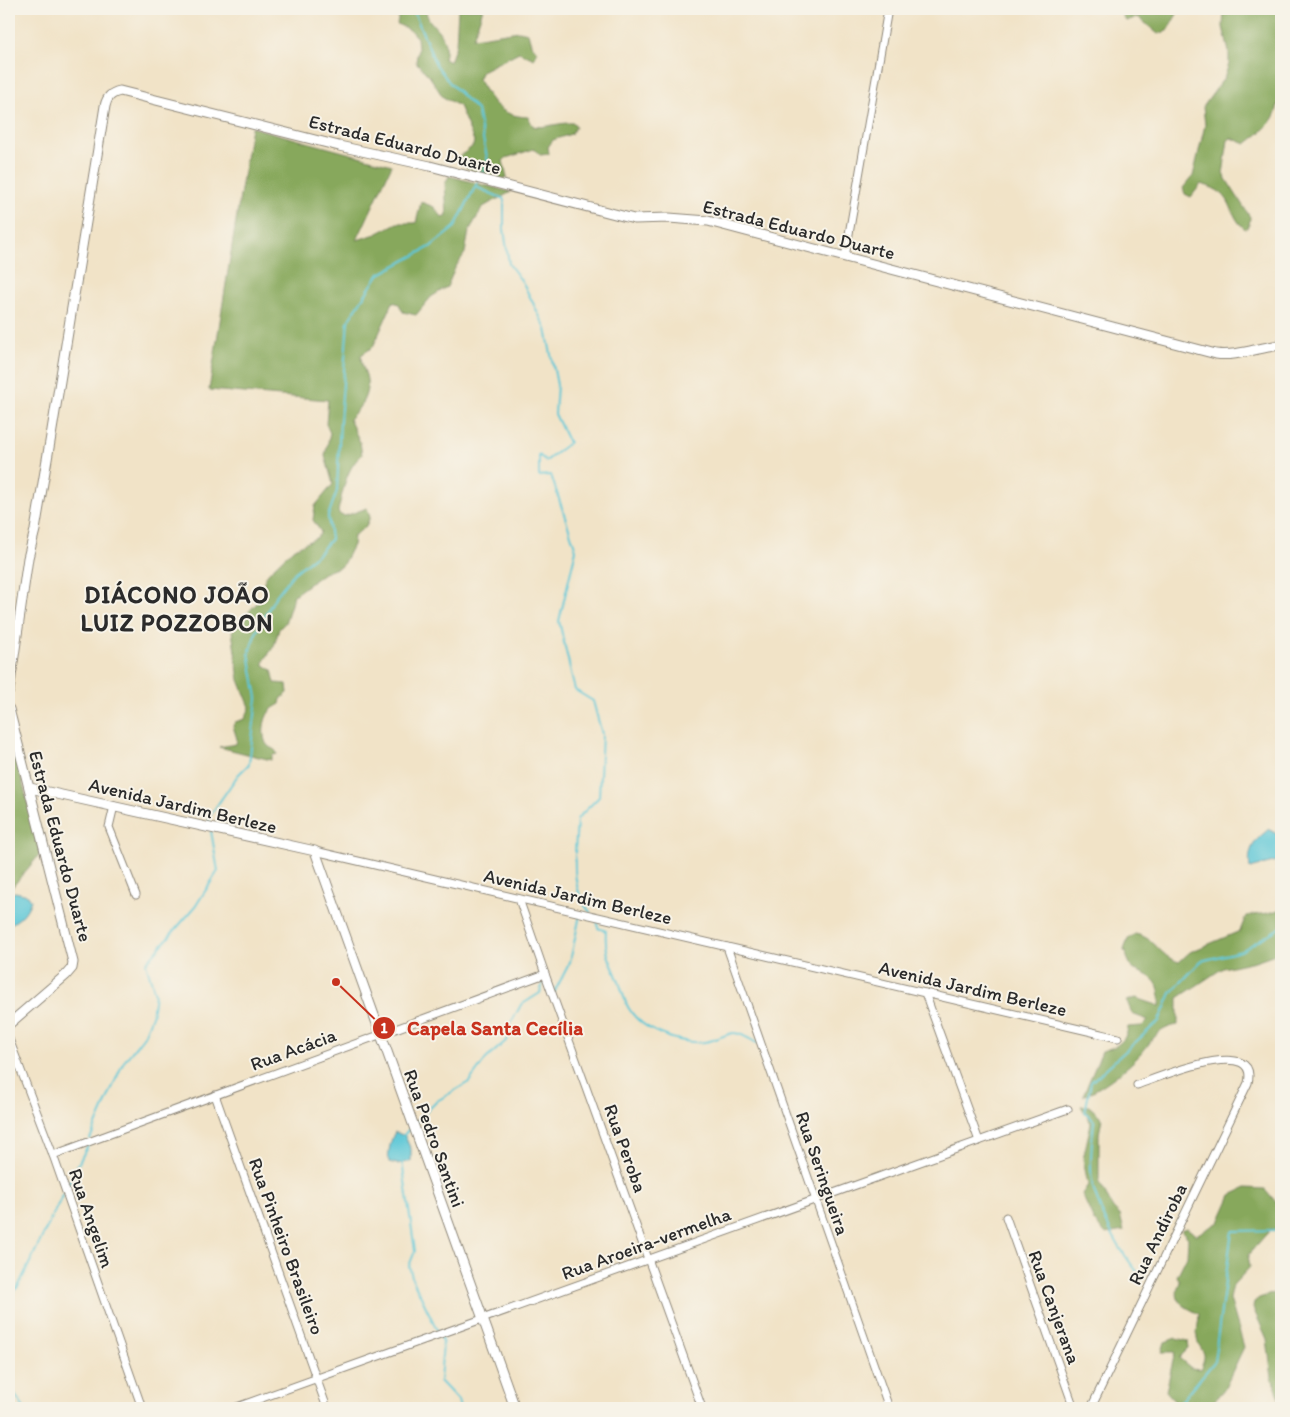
<svg xmlns="http://www.w3.org/2000/svg" width="1290" height="1417" font-family="Itim,sans-serif">
<rect width="100%" height="100%" fill="#f7f3e8"/>
<filter id="ink" filterUnits="userSpaceOnUse"><feTurbulence type="fractalNoise" baseFrequency=".02" numOctaves="2"/><feDisplacementMap in="SourceGraphic" scale="10" xChannelSelector="R" yChannelSelector="G"/><feConvolveMatrix kernelMatrix="1 2 1 2 8 2 1 2 1" color-interpolation-filters="sRGB"/></filter>
<filter id="wash" filterUnits="userSpaceOnUse"><feTurbulence type="fractalNoise" baseFrequency=".0096" numOctaves="4" result="noise"/><feDisplacementMap in="SourceGraphic" scale="20" xChannelSelector="R" yChannelSelector="G"/><feGaussianBlur stdDeviation="1.12" result="paint"/><feColorMatrix in="noise" values="0 0 0 0 0 0 0 0 0 0 0 0 0 0 0 0 0 1.4 0 .05"/><feComposite in="paint" operator="in"/></filter>
<g filter="url(#wash)">
<rect width="100%" height="100%" fill="#f1e3c7"/>
<g fill="#87a85c" stroke="#596a44">
<path d="M400,9H426C426,28 451,29 444,59L450,62L456,45L458,9H483L473,38L519,31L528,33L531,44L537,51L534,59L519,52L482,71L478,79C492,101 498,116 528,117L533,126C543,129 559,122 574,123L576,127L571,134L553,140L548,147L549,154L540,155L534,149L506,158L503,161L507,177L503,179L467,168L459,157L473,146L474,141L459,106L443,97L430,77L416,62L418,48L417,38L410,30L397,24Z"/>
<polygon points="1124,9 1180,9 1167,31 1158,34 1138,17 1126,21 1123,17"/>
<path d="M1224,9H1281V103L1278,104C1276,122 1260,133 1246,144L1231,138L1228,140L1223,174L1250,217L1249,226L1245,229C1225,212 1238,194 1201,184L1191,197L1185,194L1183,188L1193,176L1205,125L1203,107L1224,78L1229,64V52L1223,27Z"/>
<path d="M251,127L392,165L357,240L376,234L397,223H416L421,202L434,207L443,218L447,216L445,184L449,176L511,192L483,207L469,231L465,253L455,268L447,287L431,297L416,315L403,312L399,304L393,302L373,347L361,355C361,363 363,367 366,375C371,392 361,408 349,419L360,442L362,455C346,467 343,492 338,511L340,515L345,516L367,508L370,517L366,526L354,536L353,545L342,566L324,573L294,595L285,623L279,629L274,646L264,661V665L272,670L275,683L287,684L288,693L281,699L280,704C277,706 272,708 270,711C263,718 261,739 268,746C273,750 275,748 277,754L273,755L271,760L219,747L236,744L237,739L233,726L235,722L245,719L250,707L239,680L232,631C243,620 251,607 264,597V581L268,573L293,549L318,537L321,532L313,520L315,506L333,484L325,456L330,433L326,424L328,400L209,390Z"/>
<polygon points="9,731 41,853 9,891"/>
<path d="M1281,909V952L1255,961L1223,968L1178,998V1025C1154,1029 1153,1042 1137,1058C1124,1071 1100,1089 1083,1096L1102,1051C1115,1047 1126,1043 1128,1027L1142,1026L1148,1020L1132,1014L1127,1001L1136,998L1160,1006C1161,981 1154,977 1132,969L1124,950L1128,939L1135,934C1156,937 1159,957 1179,962L1190,952L1240,931L1246,916L1269,913Z"/>
<path d="M1081,1106H1089L1102,1118L1099,1134V1183C1108,1194 1108,1207 1120,1215L1124,1231L1106,1234L1094,1221L1082,1194L1088,1185L1083,1159L1091,1123Z"/>
<path d="M1246,1188L1265,1189L1281,1208V1234L1271,1229L1248,1255L1250,1267L1233,1285L1230,1299L1244,1347L1224,1389L1208,1408H1169L1175,1401L1166,1391L1175,1352H1162L1165,1342L1176,1338L1188,1341L1189,1348L1179,1358L1191,1368L1200,1369C1209,1350 1201,1354 1197,1339C1196,1332 1199,1322 1199,1314C1182,1305 1172,1302 1180,1282L1177,1276L1187,1256L1188,1238L1181,1230L1187,1228L1196,1235L1219,1222L1231,1195Z"/>
<polygon points="1278,1292 1281,1293 1281,1408 1275,1408 1280,1398 1272,1378 1267,1339 1253,1308 1254,1302 1259,1298"/>
</g>
<g fill="#5dc7d7" stroke="#447981">
<path d="M1269,829L1281,837V860L1250,868C1247,849 1255,840 1269,829Z"/>
<path d="M15,892L28,895L31,900C27,913 20,919 9,925V894Z"/>
<path d="M395,1132L405,1136L411,1150V1161L397,1164L389,1162C387,1155 391,1138 395,1132Z"/>
</g>
<g fill="none" stroke-linecap="round" stroke-linejoin="round">
<g stroke="#5dc7d7" stroke-width="2">
<polyline points="413,9 435,63 449,82 477,110 488,162 480,177"/>
<path d="M476,187L504,199V229L509,264L523,283L546,329L557,385L555,414L569,443L546,461L539,455V476L551,475L576,550L559,621L575,690L593,701L602,734L599,797L577,819C576,850 568,888 590,912"/>
<polyline points="210,824 209,817 238,775 249,764 257,698 249,653 255,635 275,597 294,573 319,553 331,539 328,516 337,491 340,421 348,321 378,275 430,247 455,227 478,181"/>
<path d="M597,919L598,928L606,931C604,954 612,963 619,982C622,990 624,1000 628,1007C641,1031 679,1044 704,1042C715,1041 725,1034 733,1033C741,1032 750,1040 757,1043"/>
<polyline points="554,993 570,962 580,915"/>
<polyline points="415,1123 437,1101 469,1082 486,1059 508,1039 508,1028 521,1005 540,993 543,982 546,984"/>
<polyline points="403,1136 410,1128"/>
<polyline points="90,1139 123,1063 144,1036 152,1016 155,994 146,963 195,907 218,871 211,831"/>
<polyline points="402,1161 415,1251 409,1266 413,1280 438,1332"/>
<polyline points="66,1188 88,1145"/>
<path d="M1140,1275C1119,1251 1102,1218 1093,1187C1089,1171 1092,1138 1094,1121L1085,1112L1091,1082L1159,1021L1171,993L1201,961L1241,951L1281,927"/>
<polyline points="9,1295 18,1287 64,1192"/>
<polyline points="440,1336 443,1342 440,1381 458,1400 460,1408"/>
<polyline points="9,1386 24,1408"/>
<polyline points="1176,1408 1214,1362 1232,1231 1281,1230"/>
</g>
</g>
</g>
<g filter="url(#ink)">
<g fill="none" stroke-linecap="round" stroke-linejoin="round">
<defs>
<g id="minor">
<polyline points="845,257 888,9"/>
<polyline points="114,806 109,827 136,895"/>
<polyline points="315,851 1118,1038"/>
<polyline points="519,899 545,974 702,1408"/>
<polyline points="727,947 889,1408"/>
<polyline points="925,993 979,1141"/>
<polyline points="9,1039 53,1155 142,1408"/>
<polyline points="215,1095 327,1408"/>
<polyline points="53,1155 545,974"/>
<polyline points="1006,1217 1074,1408"/>
<polyline points="234,1408 1068,1109"/>
<path d="M1091,1408L1248,1083C1260,1034 1157,1078 1137,1085"/>
</g>
<g id="tertiary">
<path d="M9,691L28,558L35,530L52,430L105,106C107,97 111,93 120,91L339,146L430,166L634,219L669,218L708,221L1216,354C1237,357 1259,347 1281,345"/>
<polyline points="9,709 73,962 72,968 66,975 9,1024"/>
<polyline points="30,788 315,851 515,1408"/>
</g>
</defs>
<use href="#minor" stroke="#8e8779" stroke-width="9"/>
<use href="#tertiary" stroke="#8e8779" stroke-width="11"/>
<use href="#minor" stroke="#fff" stroke-width="7"/>
<use href="#tertiary" stroke="#fff" stroke-width="9"/>
</g>
</g>
<g text-anchor="middle" stroke-width="4" stroke-linejoin="round" paint-order="stroke">
<g font-size="19" fill="#2b2b2b" stroke="#f7f3e8">
<text transform="translate(405 144) rotate(14)" y="7">Estrada Eduardo Duarte</text>
<text transform="translate(799 229) rotate(14)" y="7">Estrada Eduardo Duarte</text>
<text transform="translate(183 805) rotate(13)" y="7">Avenida Jardim Berleze</text>
<text transform="translate(61 846) rotate(75)" y="7">Estrada Eduardo Duarte</text>
<text transform="translate(578 896) rotate(13)" y="7">Avenida Jardim Berleze</text>
<text transform="translate(973 988) rotate(13)" y="7">Avenida Jardim Berleze</text>
<text transform="translate(293 1049) rotate(-20)" y="7">Rua Acácia</text>
<text transform="translate(435 1138) rotate(70)" y="7">Rua Pedro Santini</text>
<text transform="translate(626 1148) rotate(70)" y="7">Rua Peroba</text>
<text transform="translate(823 1173) rotate(71)" y="7">Rua Seringueira</text>
<text transform="translate(92 1218) rotate(71)" y="7">Rua Angelim</text>
<text transform="translate(1157 1234) rotate(-64)" y="7">Rua Andiroba</text>
<text transform="translate(646 1243) rotate(-20)" y="7">Rua Aroeira-vermelha</text>
<text transform="translate(287 1246) rotate(70)" y="7">Rua Pinheiro Brasileiro</text>
<text transform="translate(1055 1307) rotate(70)" y="7">Rua Canjerana</text>
</g>
<g font-size="24" font-weight="bold" letter-spacing="1" fill="#2b2b2b" stroke="#f7f3e8">
<text x="177" y="603">DIÁCONO JOÃO<tspan x="177" dy="28">LUIZ POZZOBON</tspan></text>
</g>
</g>
<path fill="none" stroke="#c8321e" stroke-width="2" d="M336 982L384 1028"/>
<g fill="#c8321e" stroke="#f7f3e8" stroke-width="2">
<circle cx="336" cy="982" r="5"/>
<circle cx="384" cy="1028" r="12"/>
</g>
<g font-size="15" text-anchor="middle" font-weight="bold" fill="#fff">
<text x="384" y="1033">1</text>
</g>
<g font-size="20" text-anchor="middle" font-weight="bold" fill="#c8321e" stroke="#f7f3e8" stroke-width="4" stroke-linejoin="round" paint-order="stroke">
<text x="495" y="1035">Capela Santa Cecília</text>
</g>
<rect width="1290" height="1417" fill="none" stroke="#f7f3e8" stroke-width="30"/>
</svg>
